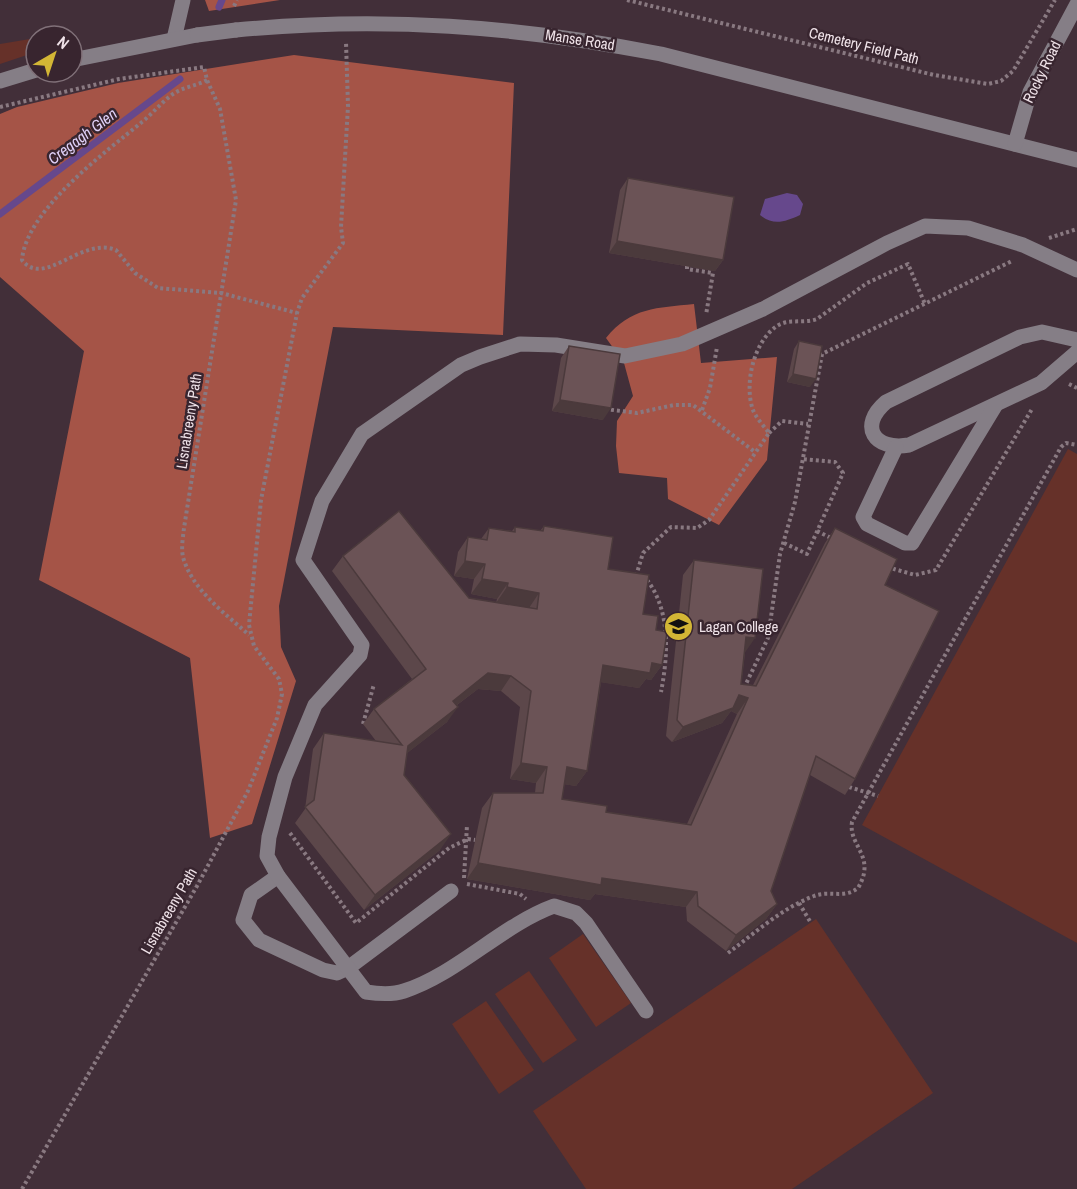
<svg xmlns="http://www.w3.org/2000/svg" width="1077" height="1189" font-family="'Archivo Narrow',sans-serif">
<rect width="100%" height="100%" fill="#422f39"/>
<g fill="#663129">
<polygon points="36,38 36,52 0,64 0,44"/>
<polygon points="1068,449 1077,454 1077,943 862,825"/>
<polygon points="816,919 933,1093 792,1189 586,1189 533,1111"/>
<polygon points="583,934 631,1003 596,1027 549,958"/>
<polygon points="529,971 577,1040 543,1063 495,994"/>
<polygon points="486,1001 534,1070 499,1094 452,1024"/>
</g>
<g fill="#a55447">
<polygon points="205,0 280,0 209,11"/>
<polygon points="294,55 514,83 503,335 333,327 279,606 281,647 296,681 252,824 210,838 190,658 39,580 84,351 0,277 0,114 17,107 118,83"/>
<path d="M694,304L701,363L777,357L767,460L719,525L668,499L667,478L619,473L616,446L617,421L633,396L624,363L606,338C631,307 657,308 694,304Z"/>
</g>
<path fill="#66488c" d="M787,193L797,195L803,204L800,215C785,222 773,226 760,215L765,199Z"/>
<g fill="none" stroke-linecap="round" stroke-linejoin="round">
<g stroke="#66488c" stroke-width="7">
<polyline points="219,7 222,0"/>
<polyline points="0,214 180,79"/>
</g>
<g stroke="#897981" stroke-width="4" stroke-dasharray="3 3" stroke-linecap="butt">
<polyline points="627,0 934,75 988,84 1001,81 1013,71 1055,0"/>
<polyline points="234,6 237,0"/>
<path d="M207,80C196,86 183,87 173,94C162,102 153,113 142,122C106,152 26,210 22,260C44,289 81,236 116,250L135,273L158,288L221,293L297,313"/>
<path d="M0,107L119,79L204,67L207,80L220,109L236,200L184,528C183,537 181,548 183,557C192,590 225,613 249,635"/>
<polyline points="1049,238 1077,229"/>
<polyline points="687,266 687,269 713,273 706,315"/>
<polyline points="1069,384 1077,388"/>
<polyline points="605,409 637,413 674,405 693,405 755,452"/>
<polyline points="702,410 710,388 717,347"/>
<polyline points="769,433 782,421 808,424"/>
<polyline points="817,531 833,539"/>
<polyline points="784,543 807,554 843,473 835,462 801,459"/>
<polyline points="887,567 915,575 936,570 1032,409"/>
<path d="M636,576L643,553L671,527L697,528L709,520L769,433C764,426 756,418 753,410C744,385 753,342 777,326C789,318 803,324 817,319L867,283L908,264L925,304"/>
<path d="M647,580C671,611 668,656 661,692"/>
<polyline points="744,688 768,638 780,554 795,502 822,354 1012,261"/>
<polyline points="363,724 374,684"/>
<polyline points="849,787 878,796"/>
<polyline points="290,833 356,923 449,848 468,839 475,840"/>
<polyline points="464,878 467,825"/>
<polyline points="467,884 520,894 526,899"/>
<polyline points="799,903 811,923"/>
<path d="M728,953C755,933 782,908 814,896C830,890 844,899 858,888C877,856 848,846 852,822L1061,447L1066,443L1077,445"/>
<polyline points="22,1189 197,886 248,791 277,718 282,694 279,679 254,646 249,625 261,500 297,313 302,298 343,243 341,227 348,106 346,42"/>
</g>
<g stroke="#857e86" stroke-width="15">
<path d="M236,30C384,16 515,26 661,54L1077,160"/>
<polyline points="174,39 183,0"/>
<polyline points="72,60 197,35"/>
<polyline points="0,81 36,70"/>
<polyline points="1015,144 1030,92 1077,4"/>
<path d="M1077,340L1042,332L1020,337L886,402C858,426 874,451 909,445L1041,383L1077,352"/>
<polyline points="896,447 863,517 867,524 905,543 912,543 995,406"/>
<polyline points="278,876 251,895 243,920 259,940 323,970 337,973 348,968 451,891"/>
<path d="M646,1011L586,923L576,913L554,906C502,925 457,974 404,991C392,995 379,994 366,992L278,876L267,856L269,837L285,777L315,705L360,655L362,645L303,560L322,501L362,434L461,365L480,357L520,344L556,345L625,356L682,344L763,309L887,243L925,226L968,228L1023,245L1077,270"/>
</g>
<polyline stroke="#857e86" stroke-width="15" points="197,35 236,30"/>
</g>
<g fill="#5c474a">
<polygon points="628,178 723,260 715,271 609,253 620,190"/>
<polygon points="799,341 810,387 787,382 794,349"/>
<polygon points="569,346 603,420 552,411 561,358"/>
<polygon points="544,526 608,569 656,630 662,665 651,680 646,679 639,688 601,682 587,771 576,786 564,784 562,799 606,812 687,824 737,714 731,711 722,723 672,742 666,736 683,575 694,560 745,653 741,684 753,685 825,543 835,528 885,585 855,779 845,795 810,775 771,891 777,904 766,919 726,951 687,921 686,907 595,894 590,900 467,879 482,808 493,793 535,793 536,783 510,779 520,707 501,691 478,689 457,705 447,722 407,753 404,775 440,850 364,910 295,823 305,809 313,749 324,733 376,741 363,724 374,709 412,679 332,571 343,556 469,598 496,603 497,599 471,594 474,579 454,576 458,552 468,537 481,539 489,528 512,531 515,527 540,531"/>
</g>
<g fill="#4b3a3c">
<polygon points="617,241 723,260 715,271 609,253"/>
<polygon points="793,374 816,379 810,387 787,382"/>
<polygon points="560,400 611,408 603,420 552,411"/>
<polygon points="465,561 485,564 474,579 454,576"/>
<polygon points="482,579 508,583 497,599 471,594"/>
<polygon points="507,587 539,593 529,608 496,603"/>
<polygon points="746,637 755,638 744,654"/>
<polygon points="652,663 662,665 651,680 646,679 639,688 592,681 603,665"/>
<polygon points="488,673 511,676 501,691 478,689 442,716 453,701"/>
<polygon points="739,695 748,698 737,714 731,711 722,723 672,742 683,727"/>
<polygon points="458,707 447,722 397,761 408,746"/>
<polygon points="521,763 547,767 536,783 510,779"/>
<polygon points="567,767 587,771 576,786 556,783"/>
<polygon points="451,834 440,850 364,910 375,895"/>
<polygon points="478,863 602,878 697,892 686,907 595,894 590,900 467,879"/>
<polygon points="777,904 766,919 726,951 736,935"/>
</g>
<g fill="#6b5356" stroke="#4b3a3c" stroke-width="1.5">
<polygon points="628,178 734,197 723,260 617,241"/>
<polygon points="799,341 822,346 816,379 793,374"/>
<polygon points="569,346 620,354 611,408 560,400"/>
<polygon points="399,511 469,598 537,609 539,593 507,587 508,583 482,579 485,564 465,561 468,537 487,540 489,528 515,532 515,527 543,531 544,526 613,537 608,569 649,575 643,614 658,616 656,630 667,632 662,665 652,663 650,673 603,665 587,771 567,767 562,799 607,806 606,812 691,825 748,698 739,695 733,708 683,727 677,720 694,560 763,569 755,638 746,637 741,684 756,686 835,528 897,559 885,585 939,611 855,779 816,756 771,891 777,904 736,935 698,906 697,892 602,878 601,885 478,863 493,793 543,793 547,767 521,763 531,691 511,676 488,673 453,701 458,707 408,746 404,775 451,834 375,895 305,807 314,800 324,733 402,745 374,709 426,669 343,556"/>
</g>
<defs>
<symbol id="school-disc" viewBox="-11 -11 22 22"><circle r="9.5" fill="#d3b635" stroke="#38252f"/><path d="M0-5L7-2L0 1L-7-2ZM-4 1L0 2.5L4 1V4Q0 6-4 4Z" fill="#111"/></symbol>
</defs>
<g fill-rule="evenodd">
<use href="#school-disc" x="662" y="610" width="33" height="33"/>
</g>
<g text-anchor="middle" stroke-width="5" stroke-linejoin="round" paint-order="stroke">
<g font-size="15" fill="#efe2e8" stroke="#38252f">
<text transform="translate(580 40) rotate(9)" y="5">Manse Road</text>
<text transform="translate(864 46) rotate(14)" y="5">Cemetery Field Path</text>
<text transform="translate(1042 72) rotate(-64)" y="5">Rocky Road</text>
<text transform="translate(189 421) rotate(-81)" y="5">Lisnabreeny Path</text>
<text transform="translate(169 911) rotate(-60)" y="5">Lisnabreeny Path</text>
</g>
<g font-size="15" fill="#efe2e8" stroke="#38252f" text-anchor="start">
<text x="699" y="632">Lagan College</text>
</g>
<g font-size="16" font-style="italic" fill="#dfd0f7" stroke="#38252f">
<text transform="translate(82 136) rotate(-37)" y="6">Cregagh Glen</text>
</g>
</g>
<g transform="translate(54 54) rotate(39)"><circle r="28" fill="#38252f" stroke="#817179" stroke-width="1.5"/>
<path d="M0-4.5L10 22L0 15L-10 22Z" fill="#d3b635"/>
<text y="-9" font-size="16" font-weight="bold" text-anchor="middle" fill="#efe2e8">N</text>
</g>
</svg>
